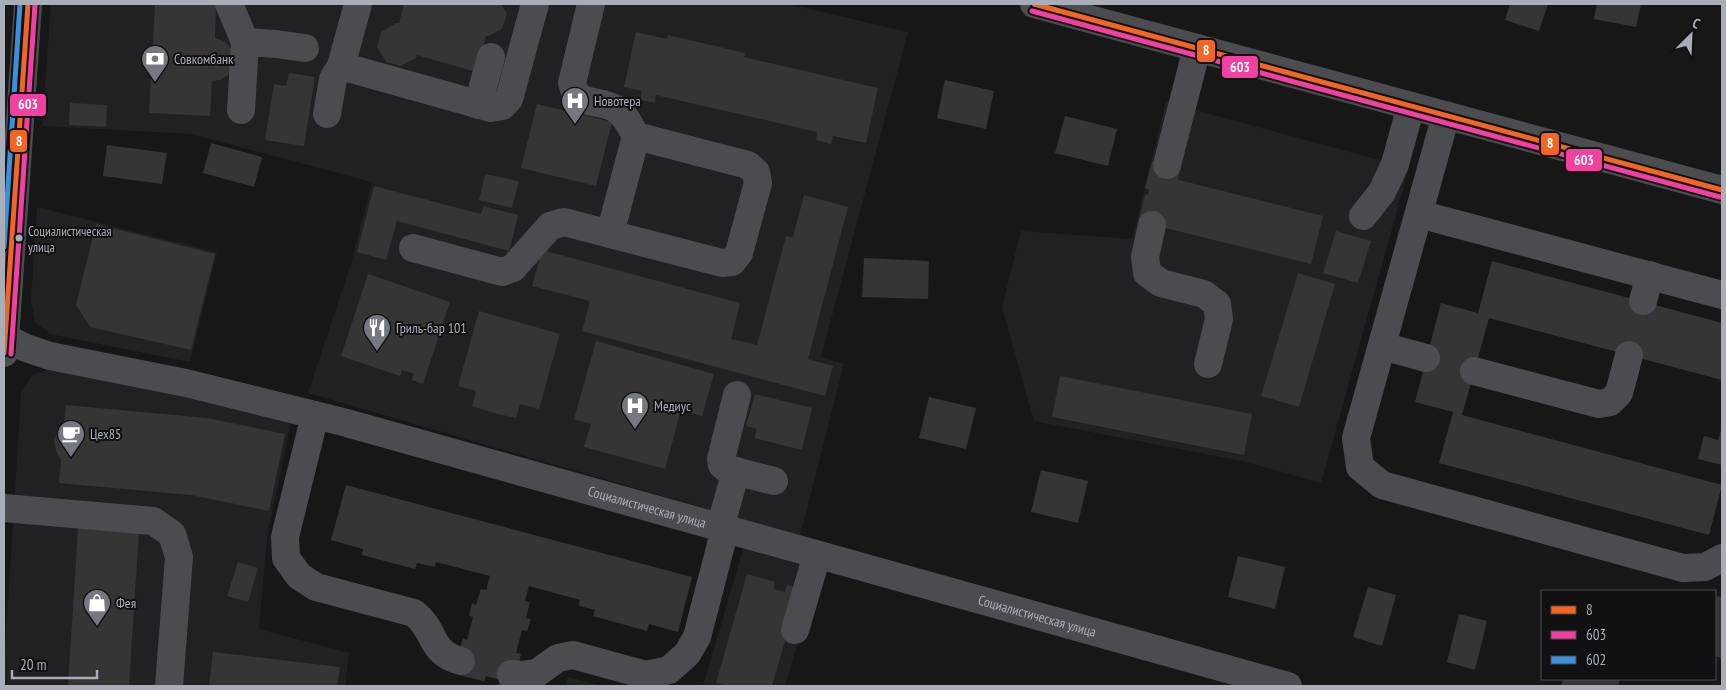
<svg xmlns="http://www.w3.org/2000/svg" width="1726" height="690" font-family="'PT Sans Narrow',sans-serif">
<rect width="100%" height="100%" fill="#171717"/>
<g fill="#212123">
<polygon points="51,4 788,4 908,32 821,357 844,364 800,536 308,393 351,264 372,182 191,134 42,126"/>
<polygon points="1166,102 1409,168 1321,483 1242,461 1034,421 1002,307 1021,231 1132,239"/>
<polygon points="37,207 217,252 190,362 50,334 35,322 31,300"/>
<polygon points="49,369 183,395 291,422 267,536 259,629 349,653 345,686 4,686 4,665 21,393 32,375"/>
<polygon points="743,549 819,570 785,686 703,686"/>
</g>
<polygon fill="#1d241e" points="568,677 598,685 598,686 566,686"/>
<g fill="#353536">
<polygon points="155,4 216,4 215,38 224,41 231,49 232,68 228,75 220,80 212,81 210,116 149,113"/>
<polygon points="404,4 463,4 468,5 469,4 501,4 507,14 502,29 489,36 486,36 476,72 417,55 416,58 401,66 386,62 377,47 381,32 396,23 399,23"/>
<polygon points="1510,4 1548,4 1539,31 1505,20"/>
<polygon points="1597,4 1641,4 1636,27 1594,19"/>
<polygon points="636,32 667,39 668,35 745,53 744,57 878,88 866,143 833,136 831,144 816,140 817,132 656,95 655,103 640,100 642,91 624,87"/>
<polygon points="289,73 315,77 304,146 265,140 274,84 286,86"/>
<polygon points="945,80 994,91 986,129 937,118"/>
<polygon points="70,103 107,105 106,127 69,125"/>
<polygon points="537,104 612,122 596,186 521,168"/>
<polygon points="1065,116 1117,129 1108,166 1055,153"/>
<polygon points="211,143 262,157 254,187 203,173"/>
<polygon points="107,145 167,153 162,184 103,176"/>
<polygon points="1152,161 1178,168 1175,179 1323,216 1311,264 1141,222 1149,190 1145,188"/>
<polygon points="485,174 519,181 512,208 479,200"/>
<polygon points="374,186 481,214 484,206 518,215 509,251 397,221 386,260 357,252"/>
<polygon points="804,195 848,207 808,359 833,366 825,396 582,331 590,301 532,286 542,250 740,303 731,339 757,345 786,236 793,237"/>
<polygon points="96,224 215,254 191,350 90,327 76,305"/>
<polygon points="1336,231 1371,241 1358,283 1323,273"/>
<polygon points="864,258 929,261 928,299 862,297"/>
<polygon points="1492,261 1722,323 1722,380 1489,318 1462,415 1722,485 1709,535 1439,463 1453,412 1415,402 1441,303 1478,313"/>
<polygon points="1298,273 1335,284 1299,407 1261,396"/>
<polygon points="368,274 450,302 423,384 412,380 414,374 402,370 400,376 341,356"/>
<polygon points="479,311 560,334 539,409 520,404 516,418 494,413 472,406 476,391 458,386"/>
<polygon points="596,341 714,374 702,416 681,410 665,469 584,447 591,424 574,419"/>
<polygon points="1060,376 1252,414 1244,455 1052,417"/>
<polygon points="755,394 812,408 802,450 754,438 757,429 746,426"/>
<polygon points="929,397 976,408 966,449 919,438"/>
<polygon points="66,405 207,418 285,434 269,511 191,495 59,483 61,460 56,451 54,440 58,430 64,423"/>
<polygon points="1722,427 1722,465 1698,459 1704,436 1718,440"/>
<polygon points="1041,470 1088,481 1078,523 1031,512"/>
<polygon points="346,485 692,577 678,632 649,624 647,631 593,616 595,610 579,606 580,600 529,586 525,601 530,602 526,618 531,619 527,631 522,630 516,653 521,654 518,667 508,682 459,669 459,652 463,638 467,640 473,617 469,616 472,603 476,605 481,589 486,590 490,576 436,562 435,567 417,563 415,569 362,555 363,549 331,540"/>
<polygon points="78,528 139,531 129,686 68,686"/>
<polygon points="1238,556 1285,567 1275,609 1228,597"/>
<polygon points="238,562 258,568 248,602 227,596"/>
<polygon points="747,574 775,582 773,589 785,592 787,585 800,589 772,686 728,686 716,683"/>
<polygon points="1368,587 1396,595 1382,646 1353,637"/>
<polygon points="1717,596 1722,597 1722,658 1715,656 1715,603"/>
<polygon points="1459,614 1487,621 1475,670 1447,662"/>
<polygon points="213,652 340,667 337,686 209,686"/>
<polygon points="1563,679 1620,679 1618,686 1561,686"/>
</g>
<g fill="none" stroke-linecap="round" stroke-linejoin="round">
<g stroke="#343537" stroke-width="28" stroke-dasharray="28 14" stroke-linecap="butt">
<polyline points="1152,225 1167,165"/>
<polyline points="1629,355 1643,301"/>
<polyline points="1426,358 1474,371"/>
<polyline points="461,661 511,674"/>
</g>
<g stroke="#4b4c50" stroke-width="28">
<polyline points="229,4 245,42 241,110"/>
<path d="M591,4L572,83C577,107 597,99 614,108C625,113 630,126 636,136L748,165L756,172L758,183L739,253L732,262L722,263L610,234L636,136"/>
<polyline points="1034,4 1722,190"/>
<polyline points="245,42 276,44 305,48"/>
<polyline points="341,66 491,108 502,106 509,99 535,4"/>
<polyline points="478,105 491,57"/>
<polyline points="327,114 333,79 341,66 358,4"/>
<polyline points="1446,115 1356,438 1360,467 1382,485 1683,568 1705,567 1722,558"/>
<polyline points="1167,165 1197,48"/>
<polyline points="1419,214 1722,295"/>
<polyline points="1363,216 1382,192 1395,164 1411,106"/>
<polyline points="1152,225 1145,257 1147,273 1161,283 1204,294 1217,304 1219,319 1208,364"/>
<polyline points="413,248 502,272 513,268 550,226 564,222 610,234"/>
<polyline points="1643,301 1650,275"/>
<path id="s1" d="M4,337L26,348L50,356L186,383L343,422L1288,686"/>
<polyline points="1382,346 1426,358"/>
<polyline points="4,353 28,4"/>
<polyline points="1474,371 1599,404 1610,402 1619,393 1629,355"/>
<polyline points="737,395 721,459 722,465 727,469 774,481"/>
<path d="M315,415L285,537L286,558L299,576L316,587L414,613C437,631 428,652 461,661"/>
<polyline points="4,508 153,521 172,534 179,557 169,686"/>
<polyline points="720,528 736,471"/>
<polyline points="795,630 817,555"/>
<polyline points="511,674 522,675 537,673 558,658 573,655 646,675 669,670 687,654 697,637 725,529"/>
</g>
<defs>
<g id="bus-1">
<polyline points="1034,4 1722,190"/>
<polyline points="4,353 28,4"/>
</g>
<g id="bus-2">
<polyline points="1032,11 1720,197"/>
<polyline points="11,354 35,5"/>
</g>
<polyline id="bus-3" points="4,247 20,4"/>
</defs>
<use href="#bus-1" stroke="#111113" stroke-width="9"/>
<use href="#bus-2" stroke="#111113" stroke-width="9"/>
<use href="#bus-3" stroke="#111113" stroke-width="9"/>
<use href="#bus-1" stroke="#f26522" stroke-width="5"/>
<use href="#bus-2" stroke="#f240a1" stroke-width="5"/>
<use href="#bus-3" stroke="#3a90db" stroke-width="5"/>
</g>
<defs>
<symbol id="bank-pin" viewBox="-11 -11 22 30"><path d="M0 17L-7.5 6A9.5 9.5 0 1 1 7.5 6Z" fill="#757880" stroke="#111113"/><path d="M-6-4H6V4H-6ZM0-2.3a2.3 2.3 0 1 0 0 4.6a2.3 2.3 0 1 0 0-4.6Z" fill="#fff"/></symbol>
<symbol id="hospital-pin" viewBox="-11 -11 22 30"><path d="M0 17L-7.5 6A9.5 9.5 0 1 1 7.5 6Z" fill="#757880" stroke="#111113"/><path d="M-5-5h3v3.5h4V-5h3V5h-3V1.5h-4V5h-3Z" fill="#fff"/></symbol>
<symbol id="restaurant-pin" viewBox="-11 -11 22 30"><path d="M0 17L-7.5 6A9.5 9.5 0 1 1 7.5 6Z" fill="#757880" stroke="#111113"/><path d="M-5-6h1v4h1v-4h1v4h1v-4h1v5L-1.5 .5V6h-2V.5L-5-1ZM5-6V6H3V1.5H1.5Q1.5-4 5-6Z" fill="#fff"/></symbol>
<symbol id="cafe-pin" viewBox="-11 -11 22 30"><path d="M0 17L-7.5 6A9.5 9.5 0 1 1 7.5 6Z" fill="#757880" stroke="#111113"/><path d="M-5.5-4.5H6V0H3Q3 3.5 0 3.5H-2.5Q-5.5 3.5-5.5 0ZM3-3.2v2h1.7v-2ZM-6 4.5H4V6H-6Z" fill="#fff"/></symbol>
<symbol id="shop-pin" viewBox="-11 -11 22 30"><path d="M0 17L-7.5 6A9.5 9.5 0 1 1 7.5 6Z" fill="#757880" stroke="#111113"/><path d="M-5-2.5h2.3a2.7 3.5 0 0 1 5.4 0H5L5.5 6h-11ZM-1.5-2.5h3a1.5 2.3 0 0 0-3 0Z" fill="#fff"/></symbol>
</defs>
<g fill-rule="evenodd">
<use href="#bank-pin" x="139" y="43" width="32" height="43"/>
<use href="#hospital-pin" x="559" y="85" width="32" height="43"/>
<use href="#restaurant-pin" x="361" y="312" width="32" height="43"/>
<use href="#hospital-pin" x="619" y="390" width="32" height="43"/>
<use href="#cafe-pin" x="55" y="418" width="32" height="43"/>
<use href="#shop-pin" x="81" y="587" width="32" height="43"/>
</g>
<circle fill="#a8adb8" stroke="#111113" stroke-width="2" cx="19" cy="238" r="4.5"/>
<g text-anchor="middle" stroke-width="4" stroke-linejoin="round" paint-order="stroke">
<g font-size="13" fill="#a8adb8" stroke="#111113" text-anchor="start">
<text x="28" y="236">Социалистическая<tspan x="28" dy="16">улица</tspan></text>
</g>
<g font-size="14" fill="#a8adb8" stroke="#111113" text-anchor="start">
<text x="174" y="64">Совкомбанк</text>
<text x="594" y="106">Новотера</text>
<text x="396" y="333">Гриль-бар 101</text>
<text x="654" y="411">Медиус</text>
<text x="90" y="439">Цех85</text>
<text x="116" y="608">Фея</text>
</g>
<g font-size="14" fill="#a8adb8" stroke="#111113">
<text dy="5" stroke="none"><textPath href="#s1" startOffset="666">Социалистическая улица</textPath></text>
<text dy="5" stroke="none"><textPath href="#s1" startOffset="1071">Социалистическая улица</textPath></text>
</g>
</g>
<g stroke="#111113" stroke-width="2">
<rect x="1196" y="39" width="20" height="24" rx="5" fill="#f26522"/>
<rect x="1221" y="55" width="38" height="24" rx="5" fill="#f240a1"/>
<rect x="9" y="93" width="38" height="24" rx="5" fill="#f240a1"/>
<rect x="9" y="129" width="19" height="24" rx="5" fill="#f26522"/>
<rect x="1540" y="132" width="20" height="24" rx="5" fill="#f26522"/>
<rect x="1565" y="148" width="38" height="24" rx="5" fill="#f240a1"/>
</g>
<g font-size="14" text-anchor="middle" font-weight="bold" fill="#fff">
<text x="1206" y="55">8</text>
<text x="1240" y="72">603</text>
<text x="28" y="109">603</text>
<text x="19" y="146">8</text>
<text x="1550" y="148">8</text>
<text x="1584" y="165">603</text>
</g>
<rect width="1726" height="690" fill="none" stroke="#a8adb8" stroke-width="10"/>
<rect x="1541" y="590" width="175" height="90" fill="#111113" stroke="#4d4f55"/>
<rect x="1551" y="606" width="25" height="8" fill="#f26522" stroke="#4d4f55"/>
<text x="1586" y="615" font-size="15" fill="#a8adb8">8</text>
<rect x="1551" y="631" width="25" height="8" fill="#f240a1" stroke="#4d4f55"/>
<text x="1586" y="640" font-size="15" fill="#a8adb8">603</text>
<rect x="1551" y="656" width="25" height="8" fill="#3a90db" stroke="#4d4f55"/>
<text x="1586" y="665" font-size="15" fill="#a8adb8">602</text>
<g transform="translate(1691 35) rotate(24)" stroke="#111113" stroke-width="4" paint-order="stroke">
<path d="M0-4L9 19L0 12L-9 19Z" fill="#a8adb8"/>
<text y="-8" font-size="14" font-weight="bold" text-anchor="middle" fill="#a8adb8">С</text>
</g>
<path d="M12 670v8h85v-8" fill="none" stroke="#a8adb8" stroke-width="2.5"/>
<text x="20" y="670" font-size="15" fill="#a8adb8" stroke="#111113" stroke-width="4" paint-order="stroke">20 m</text>
</svg>
